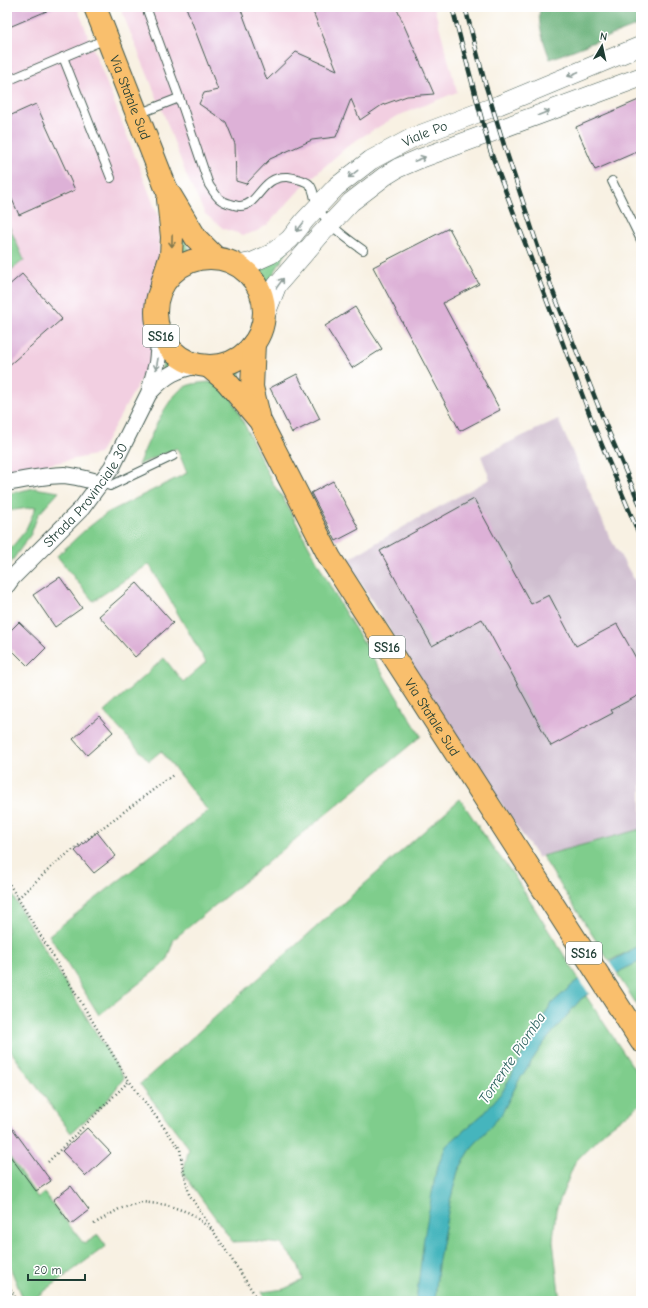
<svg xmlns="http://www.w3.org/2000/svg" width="648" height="1308" font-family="'Comic Neue',sans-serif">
<rect width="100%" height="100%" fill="#fff"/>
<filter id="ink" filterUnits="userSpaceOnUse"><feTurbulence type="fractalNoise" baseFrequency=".025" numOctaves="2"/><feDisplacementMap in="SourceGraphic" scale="8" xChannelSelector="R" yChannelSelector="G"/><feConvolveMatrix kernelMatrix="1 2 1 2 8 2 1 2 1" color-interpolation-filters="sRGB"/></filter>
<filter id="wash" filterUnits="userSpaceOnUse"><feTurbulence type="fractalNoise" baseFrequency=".012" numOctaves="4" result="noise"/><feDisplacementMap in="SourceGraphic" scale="16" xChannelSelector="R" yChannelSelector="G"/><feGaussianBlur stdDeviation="0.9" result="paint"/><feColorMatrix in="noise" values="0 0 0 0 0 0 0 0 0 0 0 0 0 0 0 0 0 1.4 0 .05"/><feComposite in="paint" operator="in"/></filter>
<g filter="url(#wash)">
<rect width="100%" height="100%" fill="#f8f1e3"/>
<g fill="#f2cfe1">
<polygon points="7,7 77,7 159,218 159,272 146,302 153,357 99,454 7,473"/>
<polygon points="120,7 434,7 457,92 395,117 350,144 307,182 267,225 257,231 244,235 224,229 205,214 187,177 164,115"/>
</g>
<polygon fill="#cfbdcf" points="558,419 610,538 641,591 641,829 542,856 538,858 449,726 347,560 417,519 490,479 481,456"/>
<g fill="#7fcd8c" stroke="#4f8560">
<polygon points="7,221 24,260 7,273"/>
<polygon points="182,233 190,251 176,255"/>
<polygon points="289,249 265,287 263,281 253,267"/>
<polygon points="165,349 170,357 181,364 161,374"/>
<polygon points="242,364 239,379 244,395 220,370 230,370"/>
<path d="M210,382L220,387L230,394L273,484L283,498L341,606L421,736L174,939L166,962L99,1015L49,935L208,811L161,751L149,761L104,712L164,658L183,682L206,662L149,564L93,601L57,556L85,530L107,513L187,473L177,448L138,465C148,443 162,406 180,390C188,383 200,383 210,382Z"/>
<polygon points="34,488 59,492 38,515 31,534 7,568 7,553 25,531 36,507 7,511 7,494"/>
<polygon points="460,799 491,845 513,874 579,979 551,1004 536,1030 503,1091 482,1115 446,1146 436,1171 416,1301 267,1301 262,1292 284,1289 303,1280 298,1264 281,1244 254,1241 233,1242 183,1173 189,1148 140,1084"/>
<polygon points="641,829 641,945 609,961 542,856"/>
<polygon points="7,885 24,916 124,1078 105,1103 71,1133 7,1046"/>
<polygon points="641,961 641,1011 617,974 622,970"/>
<polygon points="586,996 641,1079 641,1104 606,1130 575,1162 556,1210 553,1241 560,1301 435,1301 438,1264 450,1201 458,1171 472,1147 501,1115 519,1080 543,1044 581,999"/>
<polygon points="7,1153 38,1198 44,1193 84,1244 98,1235 106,1246 31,1301 24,1301 7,1260"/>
</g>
<path fill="#67b078" stroke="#437656" d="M540,7H641V24L550,59C544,43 537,24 540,7Z"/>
<polygon fill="#45b5bd" stroke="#327978" points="641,945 641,961 622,970 581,999 543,1044 519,1080 501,1115 472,1147 458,1171 450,1201 438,1264 435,1301 416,1301 424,1238 436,1171 446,1146 482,1115 503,1091 536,1030 551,1004 579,979"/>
<polygon fill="#f8f1e3" points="608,960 618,975 590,995 578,977"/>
<g id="blocks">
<g fill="#ddb1d7">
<polygon points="7,7 56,7 7,28"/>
<polygon points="186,7 240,7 267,80 296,52 337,70 311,7 396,7 434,94 407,96 382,105 360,120 351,99 336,137 312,140 270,159 246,184 236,181 235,144 226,122 199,104 204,93 218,90"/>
<polygon points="641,99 641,150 595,170 576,127"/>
<polygon points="36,104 75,190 19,215 7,188 7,117"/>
<polygon points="449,228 479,284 443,303 500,410 460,431 373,267"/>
<polygon points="22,274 62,319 7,367 7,287"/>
<polygon points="355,307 382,349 352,368 325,326"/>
<polygon points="297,374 320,419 292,433 270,388"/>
<polygon points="333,481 359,529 336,541 311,493"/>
<polygon points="474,499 531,604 549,595 576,646 617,624 641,667 641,694 611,710 613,713 551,746 482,619 432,646 380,551"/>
<polygon points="60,577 82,608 55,627 33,595"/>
<polygon points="137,583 173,623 135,657 99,616"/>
<polygon points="19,622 46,648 28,666 7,645 7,634"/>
<polygon points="99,716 113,732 87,755 73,739"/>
<polygon points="97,832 116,856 94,873 75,851"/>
<polygon points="7,1121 51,1181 36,1191 7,1152"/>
<polygon points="87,1128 111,1153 86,1176 62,1151"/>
<polygon points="71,1186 89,1210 71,1224 53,1200"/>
</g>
</g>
</g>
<g filter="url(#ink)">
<use href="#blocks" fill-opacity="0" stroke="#40584e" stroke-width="1"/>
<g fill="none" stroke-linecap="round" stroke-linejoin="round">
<defs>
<g id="service">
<path d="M146,7L183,108L209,185C216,195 218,201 231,204C234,205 237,206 240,206C259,206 261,175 288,177C294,178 306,180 310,185C315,191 314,202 318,208C329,226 346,238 363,250"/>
<polyline points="63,57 111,178"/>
<polyline points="7,81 106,39"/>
<polyline points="138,114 179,98"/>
<polyline points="612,181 641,240"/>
<polyline points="101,483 110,486 173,456"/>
</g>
<g id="minor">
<path d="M150,392C167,374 175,370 200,365"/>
<path d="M7,483C24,480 47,475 64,475C76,476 89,480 101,483"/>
<path id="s1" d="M7,585L12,578L82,508L112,467L149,393L157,363L160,334"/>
</g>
<g id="tertiary">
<path id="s2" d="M238,265L253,262L271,254L290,239L305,220L336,187L371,160L414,137L499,105L641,46"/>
<polyline points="264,318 277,285 321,234 351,202 385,176 398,168 419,159 641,77"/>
</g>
<g id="primary">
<path id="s3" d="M95,7L166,188L196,238L216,258"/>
<circle cx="210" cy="312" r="54"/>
<polyline points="162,283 171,255 172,237 168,199"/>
<polyline points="254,343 252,387 259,416"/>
<path id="s4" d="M208,366L226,381L260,421L330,558L641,1041"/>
</g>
</defs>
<use href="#service" stroke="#40584e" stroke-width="10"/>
<use href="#minor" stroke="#40584e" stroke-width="18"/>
<use href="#tertiary" stroke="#40584e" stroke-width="20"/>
<use href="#primary" stroke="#40584e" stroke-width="24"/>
<g stroke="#40584e" stroke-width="2.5" stroke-dasharray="1 3" stroke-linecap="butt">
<polyline points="7,877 8,882 127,1078 180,1149 182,1163 189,1194 259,1301"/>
<polyline points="18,898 58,861 173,775"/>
<polyline points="48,1162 129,1081"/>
<polyline points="94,1224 119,1209 142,1202 167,1205 190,1213 211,1229"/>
<polyline points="7,1282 17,1301"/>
</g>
<use href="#service" stroke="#fff" stroke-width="8"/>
<use href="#minor" stroke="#fff" stroke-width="16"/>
<use href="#tertiary" stroke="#fff" stroke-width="19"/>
<use href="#primary" stroke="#f9bf6d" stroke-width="22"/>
<defs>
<g id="rail">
<polyline points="452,7 490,150 594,426 641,539"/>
<polyline points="465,7 485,83 504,145 552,289 607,428 641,507"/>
</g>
</defs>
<use href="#rail" stroke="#1f3d34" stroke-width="4.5"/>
<use href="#rail" stroke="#fff" stroke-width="3" stroke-dasharray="9" stroke-linecap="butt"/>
</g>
<defs><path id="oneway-shaft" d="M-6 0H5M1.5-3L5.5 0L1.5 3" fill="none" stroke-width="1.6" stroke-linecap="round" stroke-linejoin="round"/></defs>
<g stroke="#8f9e9a">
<use href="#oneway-shaft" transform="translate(573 74) rotate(157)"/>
<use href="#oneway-shaft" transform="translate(544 113) rotate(-21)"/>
<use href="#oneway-shaft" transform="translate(420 159) rotate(-21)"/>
<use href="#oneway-shaft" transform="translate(353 174) rotate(142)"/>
<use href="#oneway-shaft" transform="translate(300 227) rotate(128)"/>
<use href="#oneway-shaft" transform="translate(280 283) rotate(-54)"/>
<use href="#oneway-shaft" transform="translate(157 364) rotate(100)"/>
</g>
<use stroke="#81784e" href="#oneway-shaft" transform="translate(172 241) rotate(91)"/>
</g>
<g text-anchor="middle" stroke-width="3.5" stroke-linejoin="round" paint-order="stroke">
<g fill="#fff" stroke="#627771" stroke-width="1">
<rect x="143" y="325" width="36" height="22" rx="3"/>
<rect x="369" y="636" width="36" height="22" rx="3"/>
<rect x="566" y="942" width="36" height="22" rx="3"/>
</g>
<g font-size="13" font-weight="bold" fill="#1f3d34">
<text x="161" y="341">SS16</text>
<text x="387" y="652">SS16</text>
<text x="584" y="958">SS16</text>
</g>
<g font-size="14" fill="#1f3d34" stroke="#fff">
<text dy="5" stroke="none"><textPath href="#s3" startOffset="97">Via Statale Sud</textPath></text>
<text dy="5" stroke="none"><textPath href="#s2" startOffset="233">Viale Po</textPath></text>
<text dy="5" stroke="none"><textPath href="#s1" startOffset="120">Strada Provinciale 30</textPath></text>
<text dy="5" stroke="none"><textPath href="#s4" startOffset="419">Via Statale Sud</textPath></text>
</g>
<g font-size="15" font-style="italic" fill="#2a615d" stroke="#fff">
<text transform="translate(512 1058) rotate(-56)" y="5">Torrente Piomba</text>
</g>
</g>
<rect width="648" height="1308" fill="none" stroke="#fff" stroke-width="24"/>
<g transform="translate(602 46) rotate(9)" stroke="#ffffff" stroke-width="3" paint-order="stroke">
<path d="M0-3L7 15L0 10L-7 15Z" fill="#1f3d34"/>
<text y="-6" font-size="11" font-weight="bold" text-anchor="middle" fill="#1f3d34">N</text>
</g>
<path d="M28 1274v6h57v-6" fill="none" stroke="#1f3d34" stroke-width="2"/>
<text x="34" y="1274" font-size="12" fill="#1f3d34" stroke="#ffffff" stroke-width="3" paint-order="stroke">20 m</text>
</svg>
